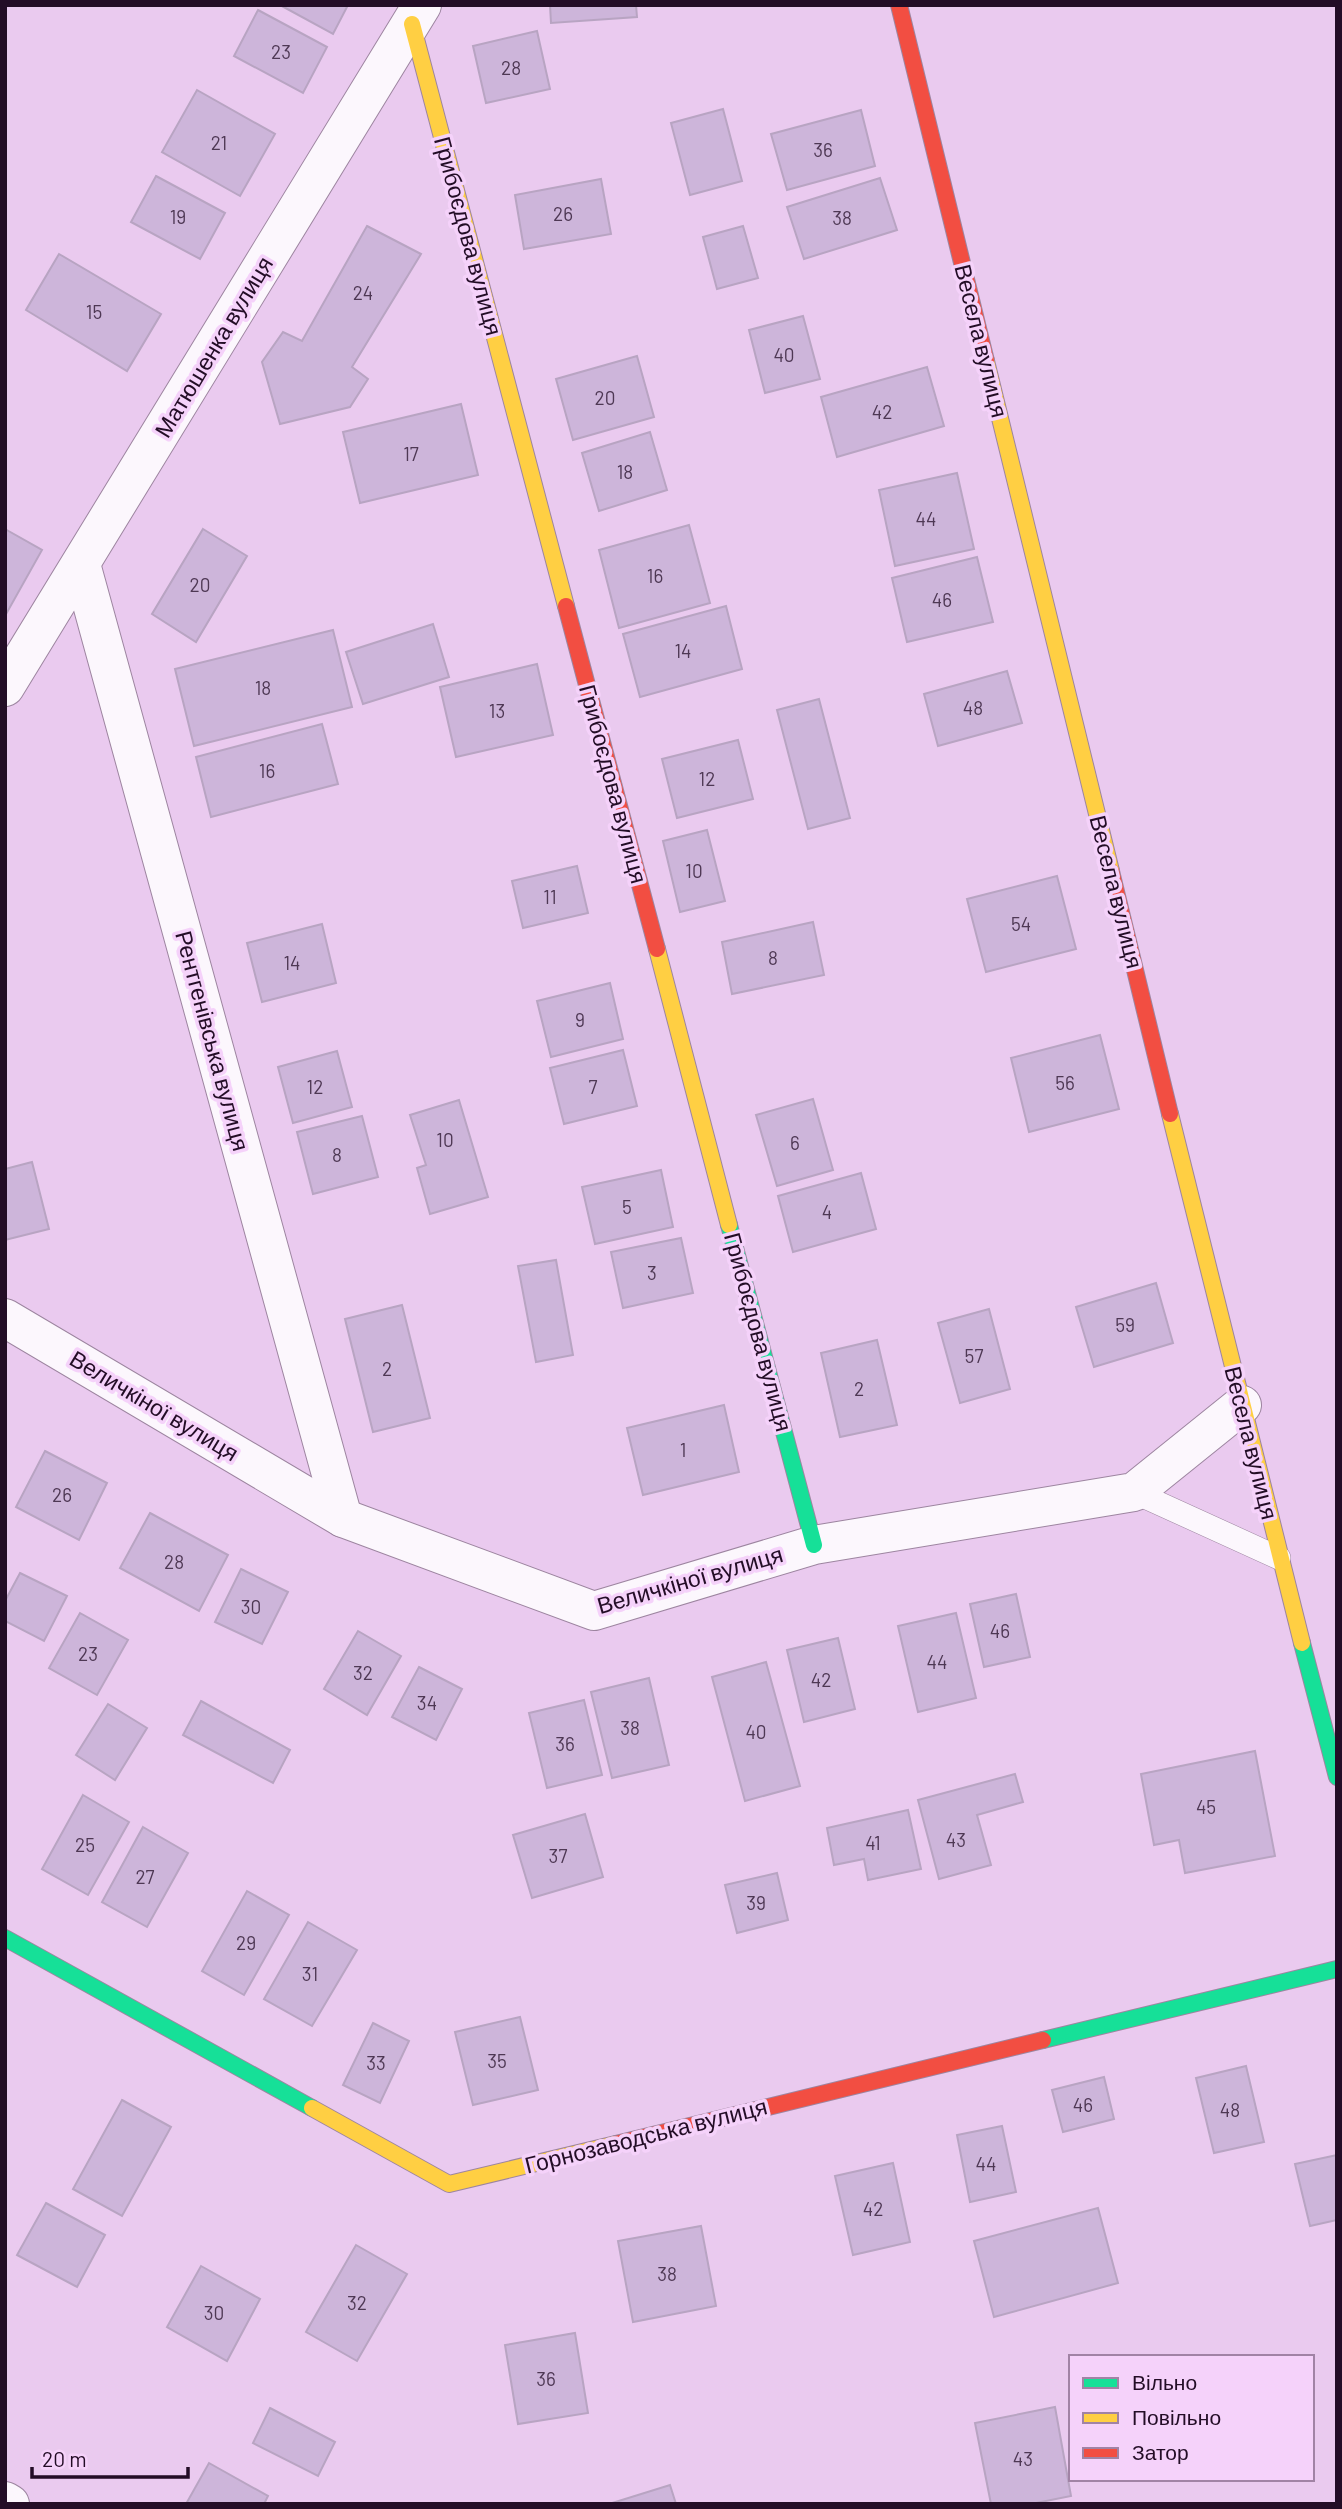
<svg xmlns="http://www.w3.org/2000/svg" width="1342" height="2509" font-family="Barlow,sans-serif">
<rect width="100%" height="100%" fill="#eacaef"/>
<g fill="#cdb5da" stroke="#b8a4c2" stroke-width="2">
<polygon points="280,5 348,5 333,34"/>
<polygon points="550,5 636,5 637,17 551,23"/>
<polygon points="258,10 327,47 303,93 234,56"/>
<polygon points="537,31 550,89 486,103 473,46"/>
<polygon points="197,90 275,134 240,196 162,152"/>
<polygon points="723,109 742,181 690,195 671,123"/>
<polygon points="861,110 875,166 787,190 771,134"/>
<polygon points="156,176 225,213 200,259 131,222"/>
<polygon points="880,178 897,230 804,259 787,207"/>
<polygon points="601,179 611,234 524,249 515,195"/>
<polygon points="367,226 421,254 352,367 368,379 350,407 280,424 262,362 283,332 302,341"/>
<polygon points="743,226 758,278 717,289 703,237"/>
<polygon points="59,254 161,314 127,371 26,310"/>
<polygon points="803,316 820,379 765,393 749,330"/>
<polygon points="637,356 654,417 573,440 556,379"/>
<polygon points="927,367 944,426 837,457 821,397"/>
<polygon points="461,404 478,475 360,503 343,432"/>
<polygon points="650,432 667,490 599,511 582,453"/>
<polygon points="957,473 974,549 895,566 879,490"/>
<polygon points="689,525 710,603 619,628 599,550"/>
<polygon points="5,529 42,550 5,616"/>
<polygon points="203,529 247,556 196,642 152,614"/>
<polygon points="977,557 993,622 907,642 892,578"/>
<polygon points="726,606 742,669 640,697 623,634"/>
<polygon points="433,624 449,677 363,704 346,652"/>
<polygon points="333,630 352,707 194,746 175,669"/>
<polygon points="537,664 553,735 456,757 440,687"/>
<polygon points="1007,671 1022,723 938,746 924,694"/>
<polygon points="819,699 850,818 808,829 777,710"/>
<polygon points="322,724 338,784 211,817 196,757"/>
<polygon points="738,740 753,799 677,818 662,759"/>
<polygon points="707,830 725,901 680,912 663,841"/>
<polygon points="577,866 588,913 523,928 512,881"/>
<polygon points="1057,876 1076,949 986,972 967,899"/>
<polygon points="813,922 824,975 732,994 722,942"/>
<polygon points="322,924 336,983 262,1002 247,943"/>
<polygon points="610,983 623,1039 551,1057 537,1001"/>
<polygon points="1100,1035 1119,1109 1029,1132 1011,1058"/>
<polygon points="623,1050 637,1106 564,1124 550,1068"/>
<polygon points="337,1051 352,1107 293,1123 278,1067"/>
<polygon points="813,1099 833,1170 777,1186 756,1115"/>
<polygon points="459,1100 488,1197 430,1214 417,1168 426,1165 410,1115"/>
<polygon points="362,1116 378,1177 313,1194 297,1132"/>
<polygon points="32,1162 49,1229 5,1240 5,1169"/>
<polygon points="661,1170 673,1227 595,1244 582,1187"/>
<polygon points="861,1173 876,1229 793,1252 778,1196"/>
<polygon points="681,1238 693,1293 623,1308 611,1252"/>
<polygon points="556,1260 573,1355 536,1362 518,1266"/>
<polygon points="1156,1283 1173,1343 1094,1367 1076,1307"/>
<polygon points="402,1305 430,1418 373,1432 345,1319"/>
<polygon points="989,1309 1010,1389 960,1403 938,1323"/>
<polygon points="877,1340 897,1425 840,1437 821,1353"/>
<polygon points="724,1405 739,1472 643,1495 627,1428"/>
<polygon points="45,1451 107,1483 79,1540 16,1507"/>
<polygon points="150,1513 228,1555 199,1611 120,1568"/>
<polygon points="241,1569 288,1592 262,1644 215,1622"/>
<polygon points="20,1573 67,1596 44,1641 5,1621 5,1601"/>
<polygon points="1016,1594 1030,1657 984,1667 970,1604"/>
<polygon points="80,1613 128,1640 97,1695 49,1668"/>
<polygon points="956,1613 976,1698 918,1712 898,1626"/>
<polygon points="358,1631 401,1656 367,1715 324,1689"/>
<polygon points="838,1638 855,1709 804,1722 787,1650"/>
<polygon points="766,1662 800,1786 745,1801 712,1677"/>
<polygon points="419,1667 462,1689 436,1740 392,1717"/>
<polygon points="649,1678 669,1765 612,1778 591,1692"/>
<polygon points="584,1700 602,1775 547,1788 529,1713"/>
<polygon points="201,1701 290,1750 273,1783 183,1735"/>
<polygon points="108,1704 147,1728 115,1780 76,1755"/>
<polygon points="1255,1751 1275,1856 1185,1873 1179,1840 1154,1845 1141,1774"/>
<polygon points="1015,1774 1023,1802 977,1815 991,1865 939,1879 918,1800"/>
<polygon points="83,1795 129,1822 88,1895 42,1869"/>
<polygon points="908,1810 921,1869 868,1880 864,1859 834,1865 827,1828"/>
<polygon points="585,1814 603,1877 532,1898 513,1835"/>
<polygon points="143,1827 188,1853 147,1927 102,1902"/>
<polygon points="777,1873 788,1920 737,1933 725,1885"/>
<polygon points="247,1891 289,1915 244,1995 202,1971"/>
<polygon points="308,1922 357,1950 312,2026 264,1999"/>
<polygon points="520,2017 538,2090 473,2105 455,2032"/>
<polygon points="373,2023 409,2041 380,2103 343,2085"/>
<polygon points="1246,2066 1264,2142 1214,2153 1196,2078"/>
<polygon points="1104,2077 1114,2119 1063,2132 1052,2090"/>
<polygon points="122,2100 171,2127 122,2216 73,2189"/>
<polygon points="1002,2126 1016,2192 970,2202 957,2135"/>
<polygon points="1337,2155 1337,2220 1310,2226 1295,2164"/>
<polygon points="893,2163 910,2242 853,2255 835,2176"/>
<polygon points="46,2203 105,2235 77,2287 17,2255"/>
<polygon points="1098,2208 1118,2283 994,2317 974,2241"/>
<polygon points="701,2226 716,2306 633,2322 618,2241"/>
<polygon points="356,2245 407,2274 357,2361 306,2332"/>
<polygon points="201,2266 260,2299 227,2361 167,2327"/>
<polygon points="575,2333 588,2413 518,2424 505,2345"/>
<polygon points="1055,2407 1071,2496 1031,2504 991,2504 975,2423"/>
<polygon points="270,2408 335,2442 318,2476 253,2443"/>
<polygon points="209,2463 268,2496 264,2504 186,2504"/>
<polygon points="670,2485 676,2504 609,2504"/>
</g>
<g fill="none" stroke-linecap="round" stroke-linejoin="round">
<defs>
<polyline id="lane" points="1134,1492 1279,1558"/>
<g id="street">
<polyline points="81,564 343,1518"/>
<polyline points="5,687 422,5"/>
<polyline points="5,1318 343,1518 594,1611 814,1545 1134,1492 1242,1405"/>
<polyline points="5,2501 10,2504"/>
</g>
<g id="fast">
<polyline points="729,1225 814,1545"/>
<polyline points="1302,1643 1337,1777"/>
<polyline points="5,1938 312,2108"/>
<polyline points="1043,2040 1337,1969"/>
</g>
<g id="slow">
<polyline points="412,24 566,606"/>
<polyline points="986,361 1111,871"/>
<polyline points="657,949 729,1225"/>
<polyline points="1170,1114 1302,1643"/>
<polyline points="312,2108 449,2184 616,2144"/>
</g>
<g id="jam">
<polyline points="899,5 986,361"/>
<polyline points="566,606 657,949"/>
<polyline points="1111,871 1170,1114"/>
<polyline points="616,2144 1043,2040"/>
</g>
</defs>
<use href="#lane" stroke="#9d85a0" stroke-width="24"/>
<use href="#street" stroke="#9d85a0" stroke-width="40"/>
<use href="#fast" stroke="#9d85a0" stroke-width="18"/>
<use href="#slow" stroke="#9d85a0" stroke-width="18"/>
<use href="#jam" stroke="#9d85a0" stroke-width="18"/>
<use href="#lane" stroke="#fcf7fd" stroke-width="23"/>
<use href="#street" stroke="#fcf7fd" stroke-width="38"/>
<use href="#fast" stroke="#16e098" stroke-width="16"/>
<use href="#slow" stroke="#ffcf43" stroke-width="16"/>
<use href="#jam" stroke="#f24e42" stroke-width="16"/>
</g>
<g text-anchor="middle" stroke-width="7" stroke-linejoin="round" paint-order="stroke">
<g font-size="19" fill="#4e3854">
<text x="281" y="59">23</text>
<text x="511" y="75">28</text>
<text x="219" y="150">21</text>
<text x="823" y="157">36</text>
<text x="563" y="221">26</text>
<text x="178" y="224">19</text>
<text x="842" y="225">38</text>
<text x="363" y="300">24</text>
<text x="94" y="319">15</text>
<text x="784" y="362">40</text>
<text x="605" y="405">20</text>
<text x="882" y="419">42</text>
<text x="411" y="461">17</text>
<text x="625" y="479">18</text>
<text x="926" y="526">44</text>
<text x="655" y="583">16</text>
<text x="200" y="592">20</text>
<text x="942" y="607">46</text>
<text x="683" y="658">14</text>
<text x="263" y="695">18</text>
<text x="973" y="715">48</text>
<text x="497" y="718">13</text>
<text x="267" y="778">16</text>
<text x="707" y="786">12</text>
<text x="694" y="878">10</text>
<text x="550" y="904">11</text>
<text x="1021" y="931">54</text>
<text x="773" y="965">8</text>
<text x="292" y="970">14</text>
<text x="580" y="1027">9</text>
<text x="1065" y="1090">56</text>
<text x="315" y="1094">12</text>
<text x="593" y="1094">7</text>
<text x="445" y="1147">10</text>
<text x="795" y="1150">6</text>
<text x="337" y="1162">8</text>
<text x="627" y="1214">5</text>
<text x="827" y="1219">4</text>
<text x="652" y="1280">3</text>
<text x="1125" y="1332">59</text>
<text x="974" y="1363">57</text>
<text x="387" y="1376">2</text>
<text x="859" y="1396">2</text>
<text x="683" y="1457">1</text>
<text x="62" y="1502">26</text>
<text x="174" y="1569">28</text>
<text x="251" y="1614">30</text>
<text x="1000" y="1638">46</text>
<text x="88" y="1661">23</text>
<text x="937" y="1669">44</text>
<text x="363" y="1680">32</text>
<text x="821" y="1687">42</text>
<text x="427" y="1710">34</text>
<text x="630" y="1735">38</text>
<text x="756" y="1739">40</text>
<text x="565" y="1751">36</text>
<text x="1206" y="1814">45</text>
<text x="956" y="1847">43</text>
<text x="873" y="1850">41</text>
<text x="85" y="1852">25</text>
<text x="558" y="1863">37</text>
<text x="145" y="1884">27</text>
<text x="756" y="1910">39</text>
<text x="246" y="1950">29</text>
<text x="310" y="1981">31</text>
<text x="497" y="2068">35</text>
<text x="376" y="2070">33</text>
<text x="1083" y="2112">46</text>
<text x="1230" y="2117">48</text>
<text x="986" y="2171">44</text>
<text x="873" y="2216">42</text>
<text x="667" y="2281">38</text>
<text x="357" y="2310">32</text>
<text x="214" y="2320">30</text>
<text x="546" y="2386">36</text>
<text x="1023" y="2466">43</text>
</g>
<g font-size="23" fill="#230d26" stroke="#f5d2fa">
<text transform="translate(468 236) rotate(75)" y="8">Грибоєдова вулиця</text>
<text transform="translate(981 341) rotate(76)" y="8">Весела вулиця</text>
<text transform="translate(214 347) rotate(-59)" y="8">Матюшенка вулиця</text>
<text transform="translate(613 784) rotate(75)" y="8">Грибоєдова вулиця</text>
<text transform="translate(1116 892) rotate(76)" y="8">Весела вулиця</text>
<text transform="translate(212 1041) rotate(75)" y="8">Рентгенівська вулиця</text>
<text transform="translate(758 1332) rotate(75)" y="8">Грибоєдова вулиця</text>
<text transform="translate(154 1406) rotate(31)" y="8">Величкіної вулиця</text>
<text transform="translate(1251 1443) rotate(76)" y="8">Весела вулиця</text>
<text transform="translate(690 1580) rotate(-16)" y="8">Величкіної вулиця</text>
<text transform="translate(646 2136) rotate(-14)" y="8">Горнозаводська вулиця</text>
</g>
</g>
<rect width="1342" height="2509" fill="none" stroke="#230d26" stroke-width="14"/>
<rect x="1069" y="2355" width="245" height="126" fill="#f5d2fa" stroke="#a183a5" stroke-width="2"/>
<rect x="1083" y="2378" width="35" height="10" fill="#16e098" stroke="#a183a5" stroke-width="2"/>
<text x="1132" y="2390" font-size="21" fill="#230d26">Вільно</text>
<rect x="1083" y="2413" width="35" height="10" fill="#ffcf43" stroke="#a183a5" stroke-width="2"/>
<text x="1132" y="2425" font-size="21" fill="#230d26">Повільно</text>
<rect x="1083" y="2448" width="35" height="10" fill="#f24e42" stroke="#a183a5" stroke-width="2"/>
<text x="1132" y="2460" font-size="21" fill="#230d26">Затор</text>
<path d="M32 2467v10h156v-10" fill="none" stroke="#230d26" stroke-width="3.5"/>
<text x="42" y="2467" font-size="21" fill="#230d26" stroke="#f5d2fa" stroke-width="5" paint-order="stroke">20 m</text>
</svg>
